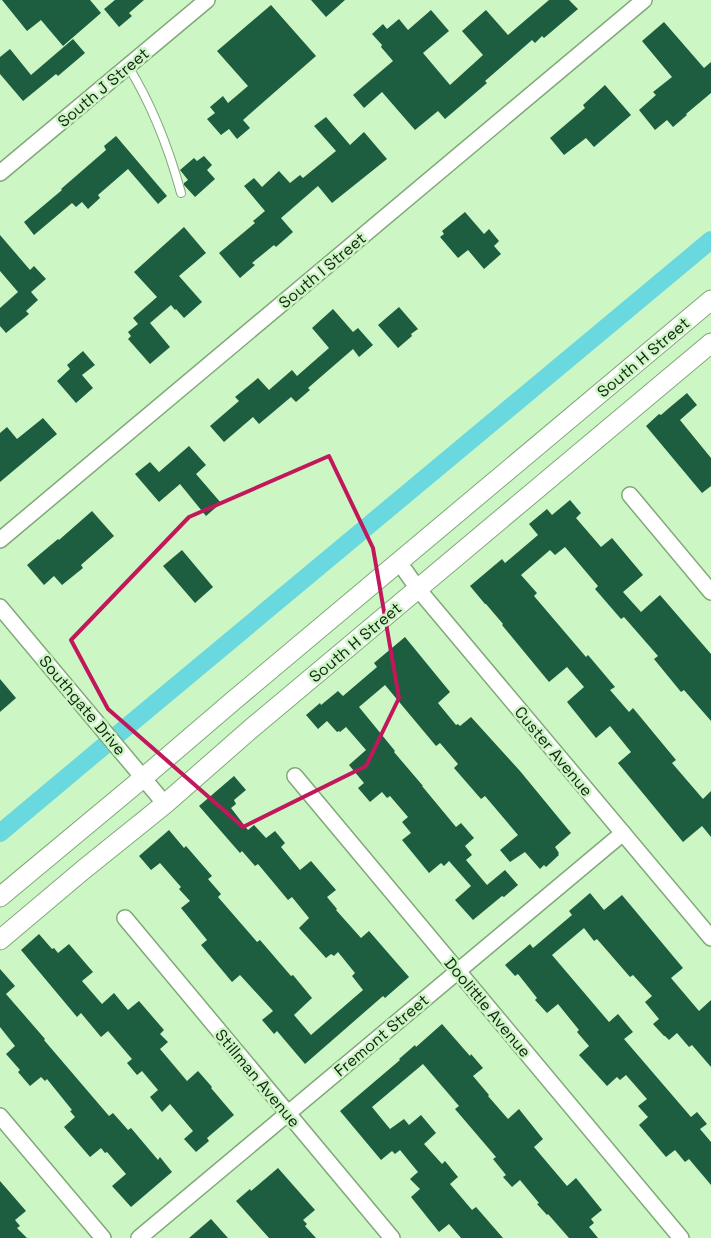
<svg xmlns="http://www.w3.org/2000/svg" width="711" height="1238" font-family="'Space Grotesk',sans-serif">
<rect width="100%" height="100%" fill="#ccf7c4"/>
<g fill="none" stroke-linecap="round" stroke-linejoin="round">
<polyline stroke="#6ad9df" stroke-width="18" points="0,833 129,725 711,240"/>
</g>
<g fill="#1d5d40">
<polygon points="2,0 90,0 101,13 63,46 41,20 27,31"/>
<polygon points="115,0 144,0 129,13 132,16 119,27 104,9"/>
<polygon points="311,0 345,0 326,17"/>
<polygon points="549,0 569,0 578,9 544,38 542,36 535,43 532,40 485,81 487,83 445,119 438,111 415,130 382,92 364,108 353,95 393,61 381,47 382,45 372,34 383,24 387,29 399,19 408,30 431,10 449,31 423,53 450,85 483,55 462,31 486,10 508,35"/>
<polygon points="271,5 316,56 243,120 250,128 237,139 229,129 221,135 207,119 215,113 210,107 223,96 228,103 248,86 217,51"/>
<polygon points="664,22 704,68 711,62 711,93 686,114 687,115 673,127 667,120 655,130 639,110 656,95 653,92 672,77 642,41"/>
<polygon points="73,39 85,53 58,76 56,74 23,101 0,74 0,57 10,49 31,75"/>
<polygon points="605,85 631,115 594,147 586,138 564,155 550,138 585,108 583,105"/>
<polygon points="326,117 350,145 364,132 387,159 332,203 318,186 281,218 293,232 276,247 274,245 252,263 255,265 240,278 219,253 255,223 253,221 265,211 244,186 254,178 262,187 279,171 290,183 300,175 303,178 336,151 314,126"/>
<polygon points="116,136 167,196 158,204 128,169 98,195 100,198 88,209 82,202 76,207 72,203 34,235 24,222 62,190 61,189 106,150 104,146"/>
<polygon points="204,156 212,165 207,170 215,179 195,197 184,185 184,183 188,180 180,170 194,158 197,161"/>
<polygon points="465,212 484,234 489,229 499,241 494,246 501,254 484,269 468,250 458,258 440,237 444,234 442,231"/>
<polygon points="184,227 206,253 179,276 202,302 184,318 176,309 175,310 171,305 150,323 170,347 150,364 128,339 131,336 128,332 138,324 133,318 157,297 134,272"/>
<polygon points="0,235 30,270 34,266 46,279 31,292 38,300 26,311 29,314 6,333 0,326 0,308 18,292 0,271"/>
<polygon points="399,307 418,329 411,334 412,336 398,348 378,325"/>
<polygon points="333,309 353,332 358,328 373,345 359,357 353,349 308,388 310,390 296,402 291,397 259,424 253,417 224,442 210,426 239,401 235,397 258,378 269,390 292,370 297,376 329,348 312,328"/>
<polygon points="83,351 95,365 82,375 93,388 76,403 57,381 70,369 67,365"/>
<polygon points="687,393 697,405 680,420 711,458 711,486 702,493 646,426 659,414 661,415 669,408"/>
<polygon points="43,418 57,434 0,482 0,433 7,427 17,439"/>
<polygon points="189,446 206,465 196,474 221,503 206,516 180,484 159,502 135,474 150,462 159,472"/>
<polygon points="570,500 581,513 576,518 601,547 612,538 643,575 623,592 641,612 660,595 711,654 711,721 684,690 681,692 654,659 658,656 624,617 621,619 595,589 598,586 565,547 555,555 550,550 521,575 537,593 534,596 586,657 588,655 615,687 610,690 629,712 633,708 676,760 672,763 703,799 711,791 711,837 702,826 683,842 618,763 631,752 610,726 596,738 567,702 584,687 567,667 549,682 502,625 503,624 486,604 485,604 470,586 502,559 505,563 538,535 529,524 547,509 552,515"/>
<polygon points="92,511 114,536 81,565 83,568 62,585 54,576 44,585 27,565 58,539 59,540"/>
<polygon points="182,550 213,587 195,603 163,566"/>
<polygon points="405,637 450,692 438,703 456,725 458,724 460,726 471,717 520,771 571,833 555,847 559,853 558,854 559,855 546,867 544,865 540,869 525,852 510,862 500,850 518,835 485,796 481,799 454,768 458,764 440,743 436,746 385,685 359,707 395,751 394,752 423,786 422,786 456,827 461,823 474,838 465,846 472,855 466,860 487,885 505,870 518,885 504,897 502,896 473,920 455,900 471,886 449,861 444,866 441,863 429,873 402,840 411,833 402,822 408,817 390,796 387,798 382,792 370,802 358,788 364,783 349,765 366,750 346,727 340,732 339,731 337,732 327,721 318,729 306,715 320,703 321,705 338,691 343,696 377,667 374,663"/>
<polygon points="0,679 16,698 0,712"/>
<polygon points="234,776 246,790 234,800 236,804 231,808 248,830 254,825 266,838 275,831 285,843 281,847 300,870 311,861 336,890 327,897 337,909 336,910 361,938 369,931 409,977 385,998 383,996 305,1064 277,1031 274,1034 262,1020 273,1011 240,975 232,982 201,945 207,940 181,908 190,901 179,889 181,887 160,863 151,870 139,856 169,830 184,848 186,846 212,876 208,879 221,894 218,897 257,942 260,940 291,976 293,975 312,998 294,1015 311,1035 363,990 352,976 355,973 338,952 334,956 331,954 326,958 299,928 309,918 292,897 288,900 258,864 255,866 242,851 240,853 199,806"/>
<polygon points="590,893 604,910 622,895 683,968 671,978 699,1011 711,1000 711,1067 692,1045 689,1047 677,1033 669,1040 665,1036 664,1036 653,1024 659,1019 645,1002 652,996 633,975 630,977 597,939 594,941 584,928 552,955 609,1022 618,1014 633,1032 624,1039 691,1117 697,1112 707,1124 700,1129 711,1142 711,1185 689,1159 685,1162 675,1150 666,1157 639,1125 648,1117 638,1106 647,1099 626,1075 620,1080 617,1077 607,1086 579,1055 589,1046 577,1032 579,1030 558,1004 547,1013 535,1000 537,998 518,974 515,976 505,965 530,944 533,948 572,915 569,911"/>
<polygon points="39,934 52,949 54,948 58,953 69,944 93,972 82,981 102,1004 114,993 128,1010 139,1001 164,1030 160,1034 168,1042 160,1049 187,1081 198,1071 212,1087 211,1088 234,1115 207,1138 209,1141 196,1152 184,1139 193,1131 170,1104 162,1112 150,1097 158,1090 142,1071 137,1075 127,1063 132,1059 108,1031 101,1037 81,1013 77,1017 21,950"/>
<polygon points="0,969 15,986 6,994 45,1039 44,1040 109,1116 113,1113 128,1130 131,1128 158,1160 160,1157 172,1172 131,1207 112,1186 126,1174 107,1152 105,1153 101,1148 90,1157 64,1127 75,1117 70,1111 72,1110 47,1079 45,1081 41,1077 30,1086 18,1072 20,1070 6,1054 15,1046 0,1027"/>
<polygon points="442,1024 470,1056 471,1054 483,1068 473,1076 489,1095 488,1096 508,1119 519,1109 543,1139 534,1147 567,1186 576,1178 602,1210 591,1219 594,1223 589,1227 598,1238 569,1238 548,1214 547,1215 537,1204 539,1203 520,1180 512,1187 503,1177 506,1175 493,1159 496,1157 455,1109 459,1106 423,1064 372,1107 390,1129 404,1119 409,1125 421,1115 436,1133 424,1144 442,1164 445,1161 458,1177 450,1184 472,1210 476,1207 503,1238 461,1238 449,1224 439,1232 411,1197 420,1189 410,1179 418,1172 400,1150 395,1154 392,1151 381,1160 340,1111 400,1060 399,1059 415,1045 416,1047"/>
<polygon points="278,1168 315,1210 303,1220 307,1224 305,1226 316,1238 269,1238 236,1201 250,1189 251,1191"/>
<polygon points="0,1181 26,1211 15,1220 20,1226 17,1228 27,1238 0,1238"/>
<polygon points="211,1219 228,1238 189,1238"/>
</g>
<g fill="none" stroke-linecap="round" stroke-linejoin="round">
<defs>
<path id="service" d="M128,66C152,105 169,149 181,193"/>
<g id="minor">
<polyline points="0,173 207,0"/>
<polyline points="630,495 711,592"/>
<polyline points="0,540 644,0"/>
<polyline points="399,562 418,589 711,938"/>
<polyline points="0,607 165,804"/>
<polyline points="295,776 681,1238"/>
<polyline points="125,918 392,1238"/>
<polyline points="0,1116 103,1238"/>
<polyline points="139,1238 623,833"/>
</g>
<g id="tertiary">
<polyline points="0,897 143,778 233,701 711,300"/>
<polyline points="0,940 83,870 165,804 253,727 711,343"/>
</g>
</defs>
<use href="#service" stroke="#80a878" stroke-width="10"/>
<use href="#minor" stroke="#80a878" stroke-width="18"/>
<use href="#tertiary" stroke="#80a878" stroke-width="21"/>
<use href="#service" stroke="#fff" stroke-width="8"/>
<use href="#minor" stroke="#fff" stroke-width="15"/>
<use href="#tertiary" stroke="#fff" stroke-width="19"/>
</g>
<path fill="none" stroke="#c2185b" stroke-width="4" stroke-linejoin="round" d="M329,456L373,548L399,698L366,766L243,827L108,709L71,640L189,517Z"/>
<g text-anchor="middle" stroke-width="5" stroke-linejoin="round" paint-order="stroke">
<g font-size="16" fill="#122210" stroke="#ccf7c4">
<text transform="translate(103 87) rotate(-40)" y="6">South J Street</text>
<text transform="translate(322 270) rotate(-40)" y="6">South I Street</text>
<text transform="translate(643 357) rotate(-40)" y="6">South H Street</text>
<text transform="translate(355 642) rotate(-40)" y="6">South H Street</text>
<text transform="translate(83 705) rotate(50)" y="6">Southgate Drive</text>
<text transform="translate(554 751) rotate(50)" y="6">Custer Avenue</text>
<text transform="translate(488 1007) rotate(50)" y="6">Doolittle Avenue</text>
<text transform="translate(381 1035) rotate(-40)" y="6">Fremont Street</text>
<text transform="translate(258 1078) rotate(50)" y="6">Stillman Avenue</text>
</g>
</g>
</svg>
